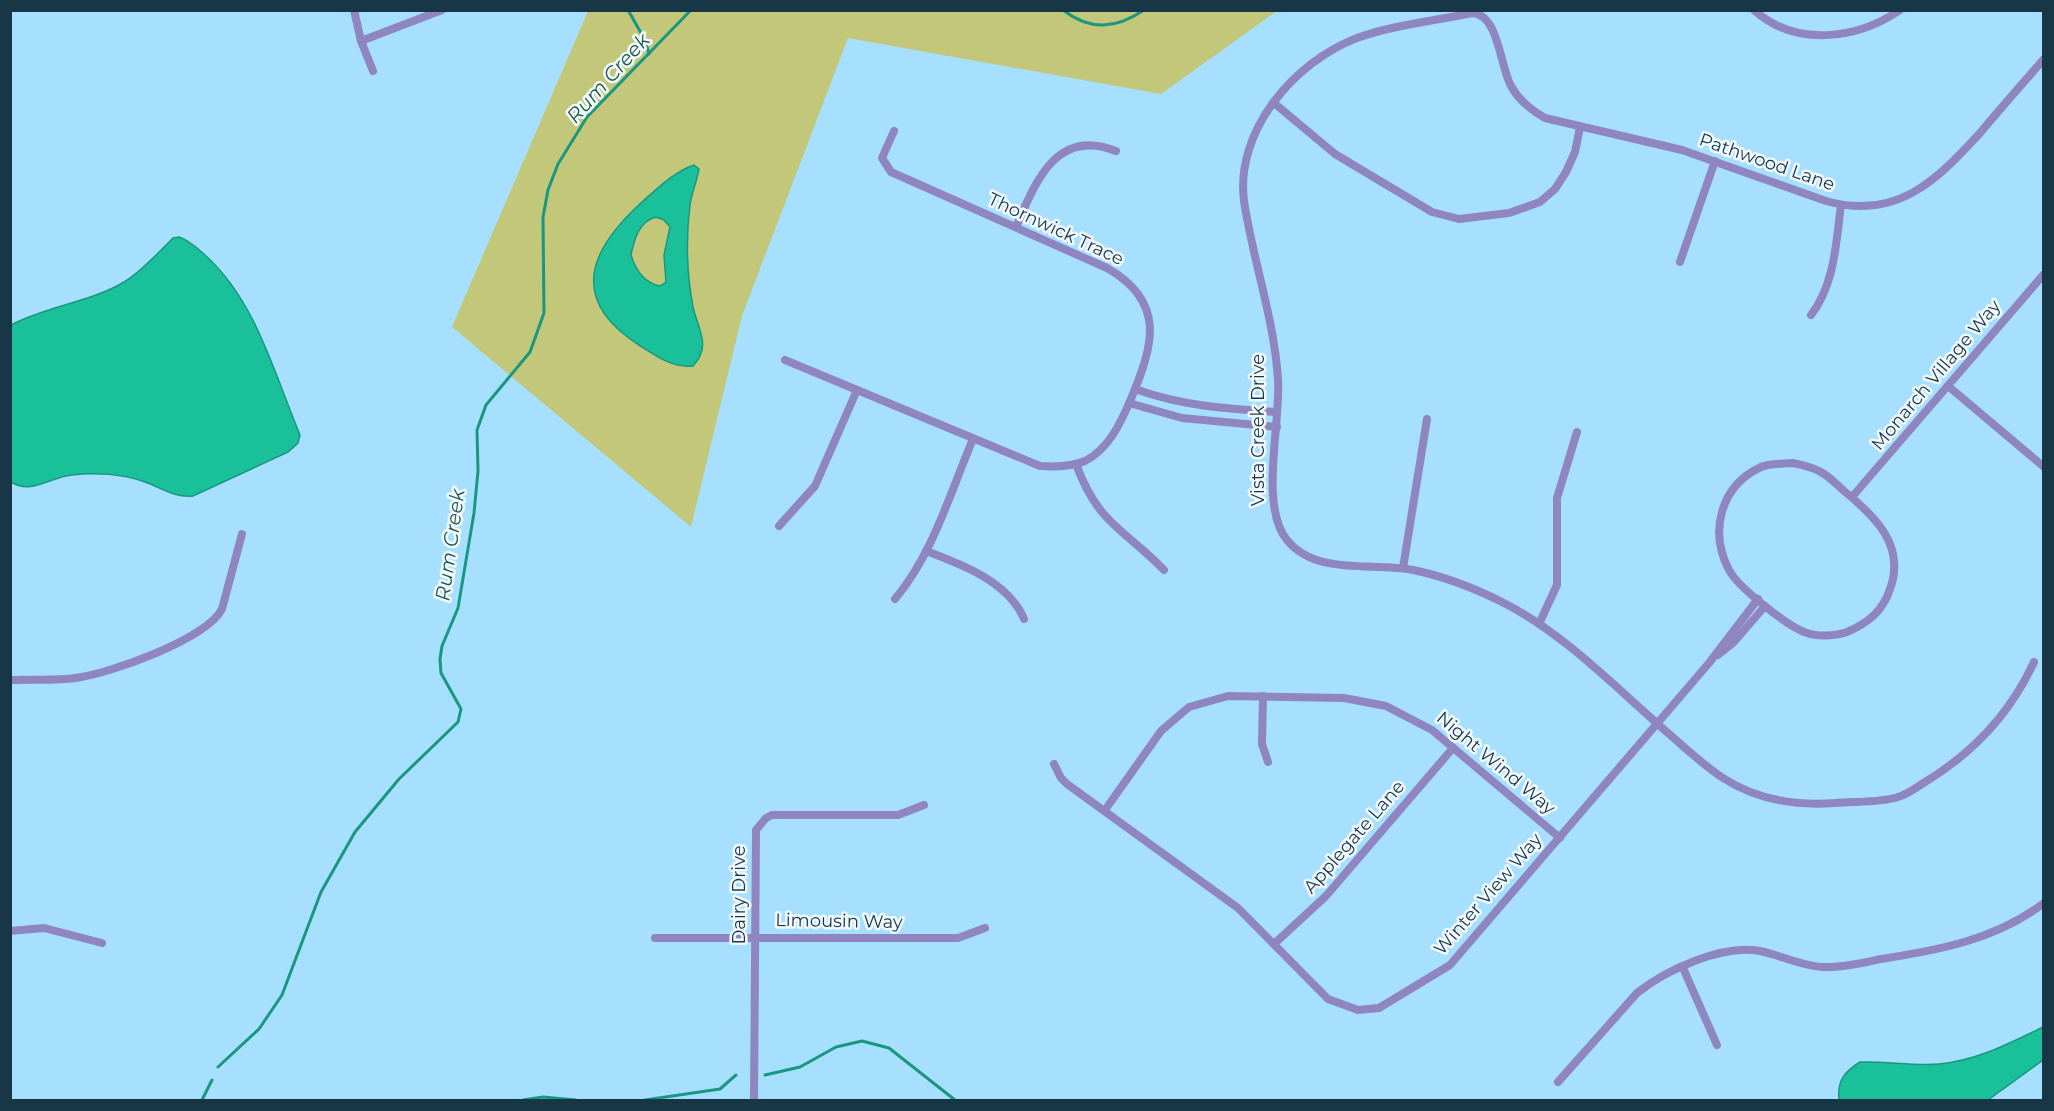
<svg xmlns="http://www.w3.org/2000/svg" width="2054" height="1111" font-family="Montserrat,sans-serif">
<rect width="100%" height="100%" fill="#a6e0fe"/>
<polygon fill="#c3c779" points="588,11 1277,11 1161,94 848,38 742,316 691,527 452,327"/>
<g fill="#19c09a" stroke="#199781" stroke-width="1.5" fill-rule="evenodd">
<path d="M694,165L699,169C697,181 692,192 690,205C686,237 687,275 693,307C698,330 712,345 693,366C672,368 656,356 639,345C569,300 588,251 642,202C658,188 674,172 694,165ZM656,217L664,220L670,227L664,255L666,282L660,286C644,283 636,271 631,255C634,240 639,221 656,217Z"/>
<path d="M179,237C189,240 197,248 205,255C256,301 274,373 300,435L298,443L288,452L193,496C174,498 162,488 145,482C123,474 95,472 72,475C50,477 31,495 11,482V325C47,306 91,302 124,282C142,271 158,253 173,238Z"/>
<path d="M2043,1027V1060L1988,1100H1839C1837,1081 1844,1072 1860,1062C1886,1061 1913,1066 1939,1064C1976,1061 2010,1043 2043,1027Z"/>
</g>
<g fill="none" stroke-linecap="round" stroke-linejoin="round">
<g stroke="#199781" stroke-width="3">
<polyline points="628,10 645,40 649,54"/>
<path d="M1063,10C1090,31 1116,29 1144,10"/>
<polyline points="218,1067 259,1029 282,995 321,892 355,832 399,779 458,722 461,709 441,673 440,659 442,646 458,608 474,513 478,471 477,430 486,405 530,352 544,313 543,217 548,190 558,164 587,117 691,10"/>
<polyline points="765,1075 800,1067 836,1047 862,1041 889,1048 955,1100"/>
<polyline points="202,1100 212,1080"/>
<polyline points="523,1100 543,1097 576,1100"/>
<polyline points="645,1100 720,1089 736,1075"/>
</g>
<g stroke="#8f85c1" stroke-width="8">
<polyline points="354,10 361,41 373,71"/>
<path d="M1754,10C1795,47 1856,40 1900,10"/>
<polyline points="361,41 442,10"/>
<polyline points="1274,103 1335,154 1432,212 1459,219 1509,213 1540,202 1555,189 1566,172 1575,152 1580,127"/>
<path d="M1016,227C1035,183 1056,127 1116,151"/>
<polyline points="1680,262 1715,161"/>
<path d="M1811,315C1835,284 1836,242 1841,205"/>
<path d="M785,360L1040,466C1055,467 1071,467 1085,461C1109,449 1121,422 1131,399C1153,346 1167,302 1107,268L891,172L882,158L894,131"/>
<polyline points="1948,386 2044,467"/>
<path d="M1135,389C1182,406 1228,409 1277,412"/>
<polyline points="1129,403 1182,418 1277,427"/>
<path d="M1793,463C1801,465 1811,467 1819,471C1828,475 1836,484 1844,491C1875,516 1906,546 1890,589C1883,611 1868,623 1847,632C1836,636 1818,637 1807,633C1788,627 1738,587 1729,570C1709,532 1720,486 1761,467C1770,463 1783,464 1793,463Z"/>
<path d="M1076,464C1098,524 1123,528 1164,570"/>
<polyline points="1852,497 2044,274"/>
<polyline points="779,526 815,486 857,390"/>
<path d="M926,551C961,564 1009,582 1024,619"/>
<polyline points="1403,568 1427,419"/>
<path d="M895,599C933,554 950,493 973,439"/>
<polyline points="1539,624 1557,585 1557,498 1577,432"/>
<polyline points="1718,655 1733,643 1765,606"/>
<path d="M2034,662C2011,712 1973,753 1925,782C1917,787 1908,794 1898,797C1879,803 1855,801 1835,803C1795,806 1757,800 1723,778C1703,765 1685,748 1668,733C1616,688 1564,633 1502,602C1474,588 1443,576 1413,570C1372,562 1316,576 1287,540C1259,506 1281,423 1278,379C1274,318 1253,261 1244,201C1235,131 1294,62 1357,38C1393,25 1434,21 1472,13C1499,14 1500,67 1511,86C1519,101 1531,110 1545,118L1682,150L1826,201C1897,221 1937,180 1980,133C2001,108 2022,84 2044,59"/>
<path d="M10,680C31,679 57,681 75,678C109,674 207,639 222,609L242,534"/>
<polyline points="1263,696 1262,744 1268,762"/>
<polyline points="1054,764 1061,778 1067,784 1238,908 1328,999 1358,1010 1379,1008 1450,965 1709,663 1758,599"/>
<polyline points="1105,810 1161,731 1189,707 1228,696 1344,698 1386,706 1432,730 1560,838"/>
<polyline points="10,931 44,928 102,943"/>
<polyline points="655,938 958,938 985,928"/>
<polyline points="1274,944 1326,896 1453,748"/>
<polyline points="1683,968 1717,1045"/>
<path d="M1558,1082L1637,993C1666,970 1722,944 1760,951C1780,955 1801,966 1822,967C1841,968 1861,963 1881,959C1939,950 1995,940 2044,903"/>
<polyline points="754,1100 756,830 766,818 772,815 898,815 924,805"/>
</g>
</g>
<g text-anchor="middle" stroke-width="5" stroke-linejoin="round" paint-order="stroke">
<g font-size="18" fill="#183746" stroke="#f2f9fd">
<text transform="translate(1767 162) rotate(19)" y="6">Pathwood Lane</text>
<text transform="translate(1056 229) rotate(25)" y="6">Thornwick Trace</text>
<text transform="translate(1936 375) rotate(-50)" y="6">Monarch Village Way</text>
<text transform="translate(1258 430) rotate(-90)" y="6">Vista Creek Drive</text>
<text transform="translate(1496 763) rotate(40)" y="6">Night Wind Way</text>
<text transform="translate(1354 837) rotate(-49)" y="6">Applegate Lane</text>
<text transform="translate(1488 894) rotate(-49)" y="6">Winter View Way</text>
<text transform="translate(739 895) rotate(-90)" y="6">Dairy Drive</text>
<text transform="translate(839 921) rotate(1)" y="6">Limousin Way</text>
</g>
<g font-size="20" font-style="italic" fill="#205a4a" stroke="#f2f9fd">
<text transform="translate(608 78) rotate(-48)" y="7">Rum Creek</text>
<text transform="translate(450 545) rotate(-82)" y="7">Rum Creek</text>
</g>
</g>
<rect width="2054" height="1111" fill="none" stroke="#183746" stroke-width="24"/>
</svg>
